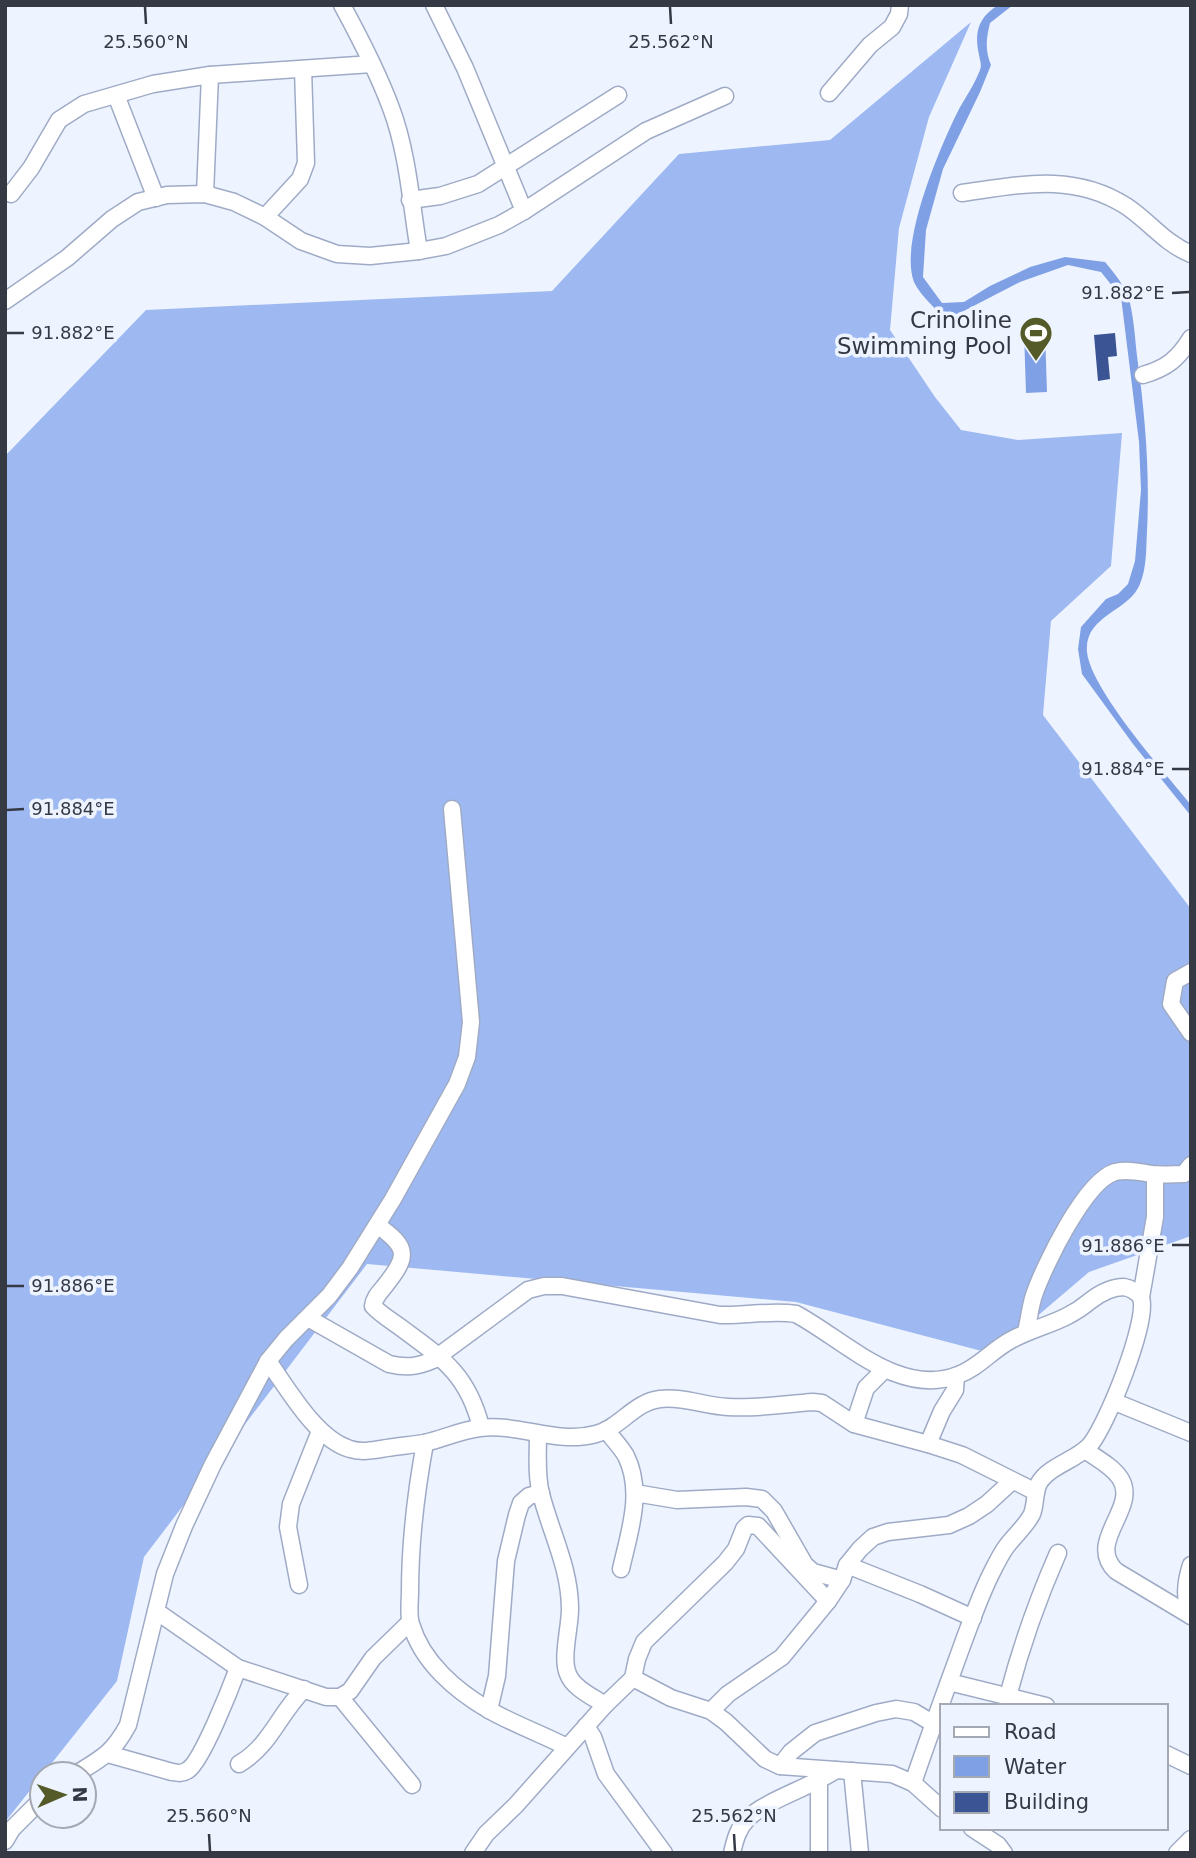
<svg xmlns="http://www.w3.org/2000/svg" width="1196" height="1858" font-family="'DejaVu Sans',sans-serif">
<rect width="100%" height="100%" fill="#eef4ff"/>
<polygon fill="#9eb9f2" points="971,22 929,117 899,228 890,330 935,397 961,430 1018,440 1122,433 1111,566 1051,621 1043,715 1191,909 1191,1236 1089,1272 993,1354 796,1302 367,1264 144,1557 117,1681 5,1822 5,456 146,310 552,291 679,154 830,140"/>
<g fill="#80a0e6">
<path d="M998,5H1013L990,23C986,39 985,50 991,65L980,92L943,169L926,230L923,277L942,303L964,302L990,286L1030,267L1065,257L1105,262C1115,274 1126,287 1130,303C1134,320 1135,338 1137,356C1145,414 1150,472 1147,531C1146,548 1147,567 1140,584C1129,612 1084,615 1087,652C1091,690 1165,773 1191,805V816L1133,744L1082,674L1078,649L1081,627L1106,599L1118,594L1128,584L1135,561L1141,490L1139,442L1121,297L1101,272L1068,265L1020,282L958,314L938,312C930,303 919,293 914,282C899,243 939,150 957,113C964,99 974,86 980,70C982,65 980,61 979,55C974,32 978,18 998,5Z"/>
<polygon points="1045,332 1047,392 1026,393 1024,333"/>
</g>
<polygon fill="#3a5494" points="1115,333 1117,356 1108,357 1110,379 1098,381 1094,335"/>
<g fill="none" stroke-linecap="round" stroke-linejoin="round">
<defs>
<g id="minor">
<path d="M342,5C360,38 378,73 391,108C408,153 411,204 419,251"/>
<polyline points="434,5 465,68 524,211"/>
<polyline points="829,93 870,45 892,27 899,14 900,5"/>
<polyline points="116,95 156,198"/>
<path d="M962,193C1019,185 1073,172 1126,206C1149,221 1164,243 1191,254"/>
<polyline points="11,194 31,168 59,120 84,104 153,84 210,75 372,64"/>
<polyline points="205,194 210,75"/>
<polyline points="410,200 440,196 478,184 618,95"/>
<polyline points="265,217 300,179 306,163 303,69"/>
<polyline points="5,301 67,258 112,219 138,202 167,195 205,194 234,202 265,217 301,241 337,254 370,256 419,251 446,246 499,225 524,211 646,131 725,96"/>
<path d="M1143,375C1167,368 1178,359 1191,338"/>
<polyline points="1191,972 1175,981 1171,1004 1191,1033"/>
<path d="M377,1225C410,1248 408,1257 384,1287C379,1293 374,1298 373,1306C381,1315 394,1322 404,1330C445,1360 468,1376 481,1427"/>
<polyline points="1141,1297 1155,1217 1155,1175"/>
<path d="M308,1318L389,1364C406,1368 417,1367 433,1360L528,1290L544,1286H562L720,1315C746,1316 771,1310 796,1314C843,1339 899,1398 958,1375C978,1368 992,1350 1011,1340C1039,1325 1064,1323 1090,1301C1099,1294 1112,1287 1124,1287C1130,1288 1138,1292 1141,1298C1149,1320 1106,1428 1089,1446C1076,1460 1049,1466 1039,1483C1034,1493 1036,1504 1032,1514C1026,1526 1014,1536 1006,1547C1001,1554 997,1562 993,1570C981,1593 972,1619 963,1643C946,1690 929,1736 913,1783"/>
<path d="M1026,1332C1029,1320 1030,1307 1034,1295C1044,1266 1085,1181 1115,1172C1128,1169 1139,1172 1152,1174C1163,1175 1174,1174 1184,1174L1191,1165"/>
<path d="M268,1361C288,1389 316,1439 350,1449C362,1453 375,1450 387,1448C399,1446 412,1445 424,1443C443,1439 461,1430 480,1428C520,1423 556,1445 596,1434C620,1428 634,1402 660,1399C682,1396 705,1406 728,1407C756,1409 785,1404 813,1402L822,1403L854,1424L928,1444L962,1455L1036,1492"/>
<polyline points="1115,1402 1191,1433"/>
<polyline points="854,1424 866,1388 885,1369"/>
<path d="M606,1430C612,1438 621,1447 626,1456C644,1492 629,1533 621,1569"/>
<path d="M538,1434C538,1454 536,1475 541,1494C551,1533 570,1568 570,1609C570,1628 561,1658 568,1674C573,1688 593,1697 605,1705"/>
<path d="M425,1443C416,1492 410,1542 410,1592C410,1602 408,1615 411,1624C422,1662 456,1691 489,1710C514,1724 541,1734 567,1747"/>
<polyline points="928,1444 942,1411 955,1390 956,1376"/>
<path d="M1085,1450C1096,1458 1112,1466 1120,1478C1140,1508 1085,1541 1116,1571L1191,1616"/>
<polyline points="635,1493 677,1500 746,1497 762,1499 774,1511 805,1565 813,1572 842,1580"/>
<polyline points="847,1565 920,1594 973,1618"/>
<path d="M1191,1565C1185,1584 1184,1598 1191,1616"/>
<polyline points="299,1585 288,1527 291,1504 320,1431"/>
<polyline points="156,1611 238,1668 326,1697 340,1697 350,1691 373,1658 410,1622"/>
<polyline points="633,1678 671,1698 711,1711 726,1722 765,1759 780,1766 892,1774 913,1783 942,1809"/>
<polyline points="949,1682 1046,1706"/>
<path d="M1008,1696C1022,1643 1036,1603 1058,1553"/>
<polyline points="340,1697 412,1785"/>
<polyline points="489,1710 497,1676 506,1561 517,1515 521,1503 529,1496 541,1493"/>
<polyline points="711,1711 728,1694 782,1657 828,1601 842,1580 847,1565 860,1549 873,1537 888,1532 949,1525 969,1516 987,1504 1012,1481"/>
<polyline points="586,1726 593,1737 606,1774 664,1853"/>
<path d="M108,1754L172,1772C178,1773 182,1774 188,1770C202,1761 231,1687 238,1668"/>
<polyline points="1166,1754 1191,1766"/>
<path d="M239,1764C271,1745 278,1715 304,1689"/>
<polyline points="780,1766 791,1752 815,1733 876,1713 896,1709 914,1712 934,1724"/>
<polyline points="852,1771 860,1853"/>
<path d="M76,1774C102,1758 113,1753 128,1725L165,1574L184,1526L213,1464L268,1361L286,1339L329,1296L350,1268L393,1199L457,1084L467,1057L471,1022L452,809"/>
<polyline points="819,1782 819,1853"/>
<polyline points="972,1828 998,1845 1004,1853"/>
<polyline points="5,1841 12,1829 42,1799"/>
<polyline points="473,1853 486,1834 516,1805 605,1705 633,1678 637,1659 644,1642 725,1563 736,1549 744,1529 748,1525 758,1526 828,1601"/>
<path d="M732,1853C735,1840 738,1828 748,1818C767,1800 811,1787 836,1770"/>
<polyline points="1177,1853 1191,1839"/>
</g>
</defs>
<use href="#minor" stroke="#9fabc6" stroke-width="19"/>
<use href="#minor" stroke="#fff" stroke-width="16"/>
</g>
<path fill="none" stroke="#343944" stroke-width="2.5" d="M145,7L146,24M670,7L671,24M1172,293L1189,292M7,333H24M1172,769H1189M7,810L24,809M1172,1245H1189M7,1286H24M209,1834L210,1851M734,1834L735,1851"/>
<defs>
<symbol id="stadium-pin" viewBox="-11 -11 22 30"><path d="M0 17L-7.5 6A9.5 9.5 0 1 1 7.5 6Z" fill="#545b29" stroke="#eef4ff"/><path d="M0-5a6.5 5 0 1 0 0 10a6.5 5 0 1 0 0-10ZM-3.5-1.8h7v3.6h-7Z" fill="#fff"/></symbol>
</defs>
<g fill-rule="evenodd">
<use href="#stadium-pin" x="1017" y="314" width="38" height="52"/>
</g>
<g text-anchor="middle" stroke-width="7" stroke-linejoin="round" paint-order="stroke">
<g font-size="23" fill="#343944" stroke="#eef4ff" text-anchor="end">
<text x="1012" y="328">Crinoline<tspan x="1012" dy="26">Swimming Pool</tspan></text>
</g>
</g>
<g font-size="18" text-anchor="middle" fill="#343944" stroke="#eef4ff" stroke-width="7" stroke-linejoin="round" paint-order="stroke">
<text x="146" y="48">25.560°N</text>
<text x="671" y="48">25.562°N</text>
<text x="1123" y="299">91.882°E</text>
<text x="73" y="339">91.882°E</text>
<text x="1123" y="775">91.884°E</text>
<text x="73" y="815">91.884°E</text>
<text x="1123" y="1252">91.886°E</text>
<text x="73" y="1292">91.886°E</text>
<text x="209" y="1822">25.560°N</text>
<text x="734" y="1822">25.562°N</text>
</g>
<rect width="1196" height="1858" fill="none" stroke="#343944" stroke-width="14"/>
<rect x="940" y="1704" width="228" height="126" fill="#eef4ff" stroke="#a4a9b4" stroke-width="2"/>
<rect x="954" y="1727" width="35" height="10" fill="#ffffff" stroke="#a4a9b4" stroke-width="2"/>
<text x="1004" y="1739" font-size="21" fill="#343944">Road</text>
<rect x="954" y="1756" width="35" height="21" fill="#80a0e6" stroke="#a4a9b4" stroke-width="2"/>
<text x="1004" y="1774" font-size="21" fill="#343944">Water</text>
<rect x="954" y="1792" width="35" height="21" fill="#3a5494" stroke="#a4a9b4" stroke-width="2"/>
<text x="1004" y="1809" font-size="21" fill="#343944">Building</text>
<g transform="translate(63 1795) rotate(88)"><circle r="33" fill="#eef4ff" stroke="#a4a9b4" stroke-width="2"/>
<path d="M0-5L12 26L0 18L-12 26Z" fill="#545b29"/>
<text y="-10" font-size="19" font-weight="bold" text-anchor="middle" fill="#343944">N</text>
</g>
</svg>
